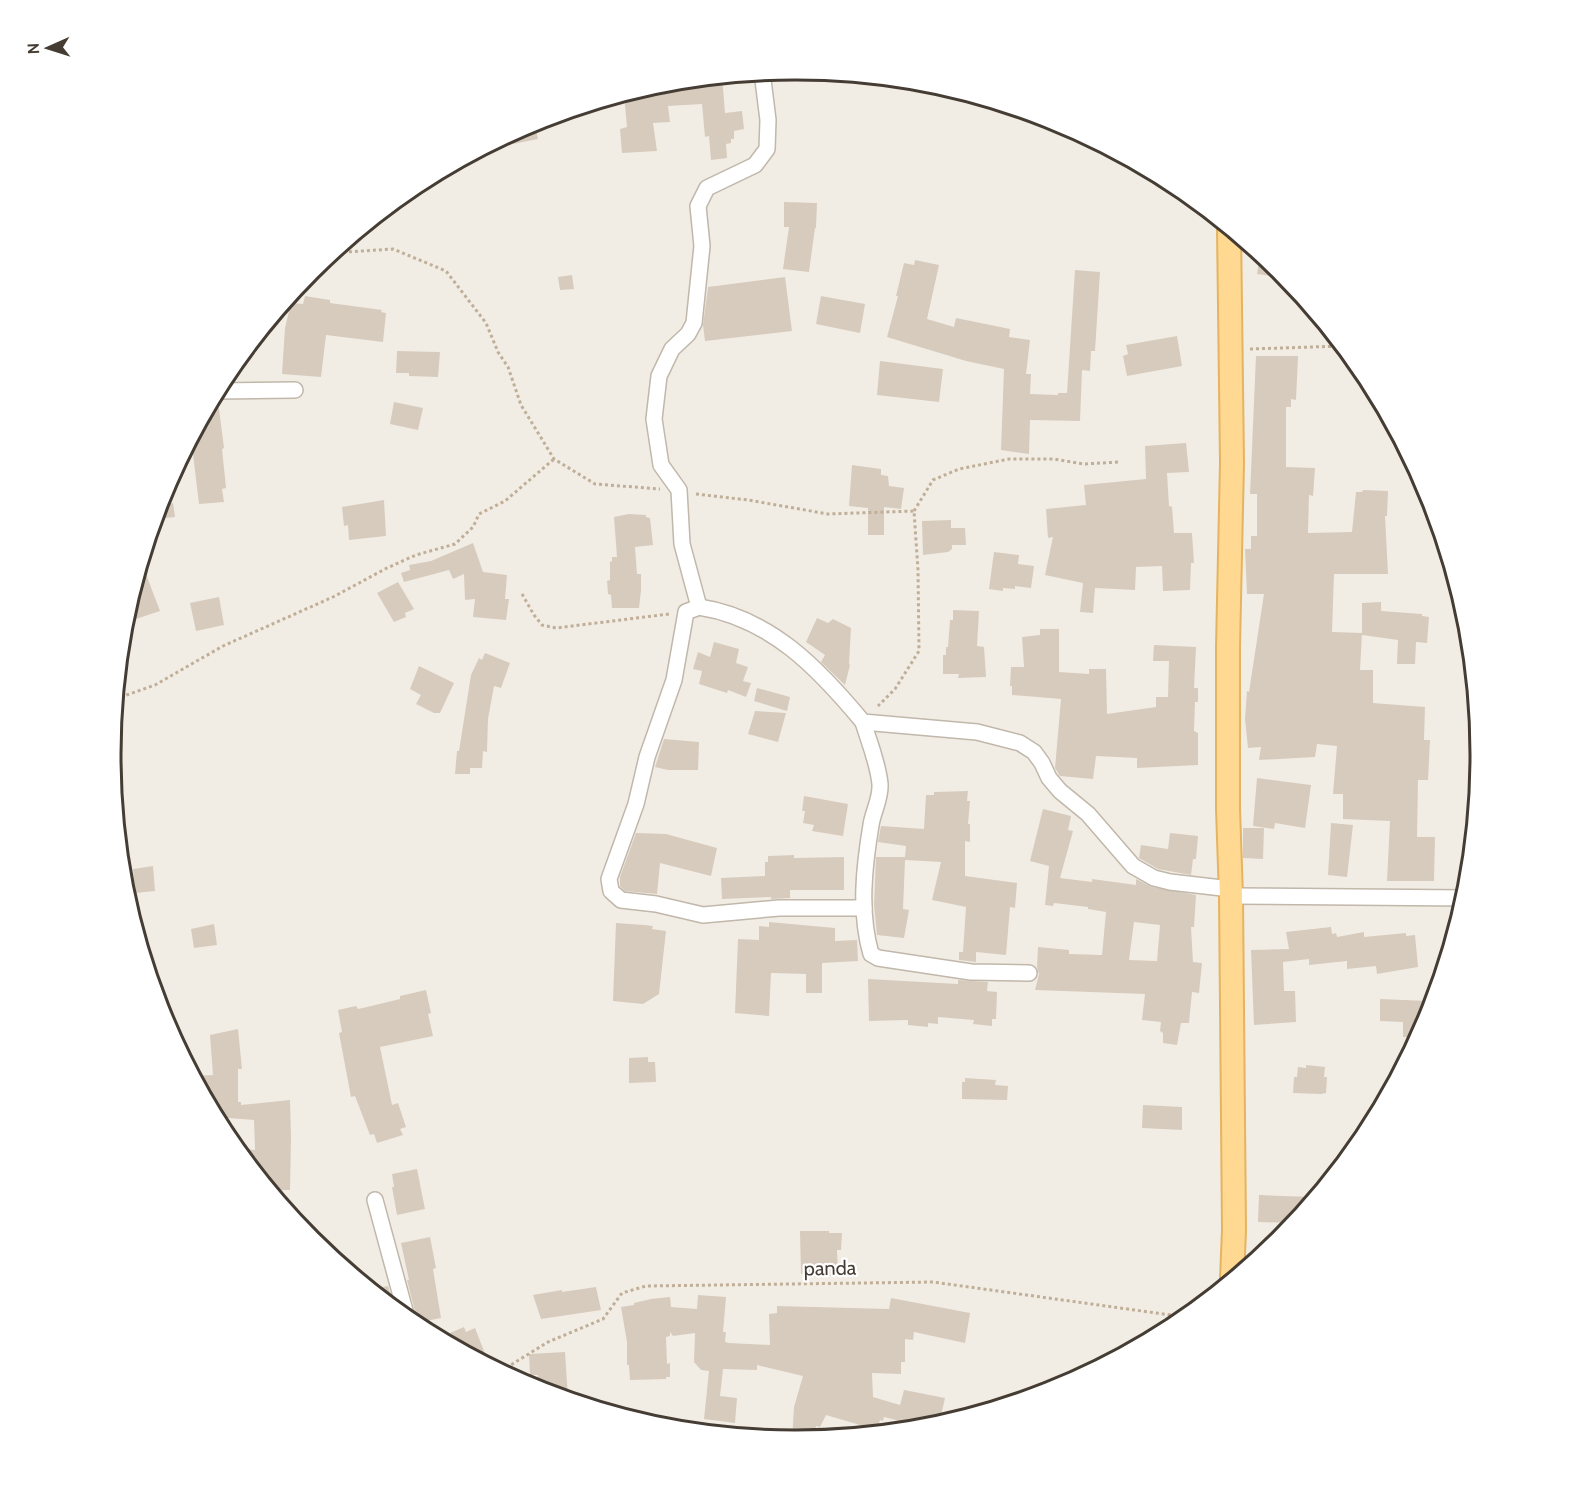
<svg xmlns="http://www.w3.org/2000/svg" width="1591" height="1509" font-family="Cabin,sans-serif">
<rect width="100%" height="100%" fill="#f2ede4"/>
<g fill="#d7cbbd" fill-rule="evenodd">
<polygon points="722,76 725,113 742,111 744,129 734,131 734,139 731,139 731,143 726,144 727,158 711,160 709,136 705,137 702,104 668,106 670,122 653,123 657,151 622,153 620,129 627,127 624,94 685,88 685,80"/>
<polygon points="534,121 538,139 489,149 488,145"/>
<polygon points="784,202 817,203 816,228 815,228 809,272 783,269 789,227 784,227"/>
<polygon points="1260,253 1280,270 1287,278 1257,274"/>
<polygon points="915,260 939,265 927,319 954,327 956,318 1010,329 1009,337 1030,340 1026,374 1031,374 1030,394 1058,395 1058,393 1067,393 1075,270 1100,272 1095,351 1091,351 1090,371 1082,370 1080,421 1030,420 1029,454 1001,450 1004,369 966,361 887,337 898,296 896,296 904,263 914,265"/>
<polygon points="572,275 574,289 560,290 558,277"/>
<polygon points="785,277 792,331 705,341 703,325 708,287"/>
<polygon points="305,296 330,300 330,303 382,310 381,312 386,313 383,342 326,335 321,377 282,374 285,328 291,303 303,304"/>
<polygon points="821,296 865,304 860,333 816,324"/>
<polygon points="1177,336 1182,366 1127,376 1123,356 1128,354 1126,345"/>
<polygon points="397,351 440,352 438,377 409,376 409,373 396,373"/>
<polygon points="1256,356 1298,356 1296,400 1291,399 1291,407 1286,407 1286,467 1315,468 1313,496 1309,495 1308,533 1352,532 1356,492 1362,492 1363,490 1388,491 1387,516 1385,516 1388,574 1334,574 1332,632 1362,633 1360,670 1373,670 1373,703 1425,707 1424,740 1430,740 1428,780 1418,780 1417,837 1435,837 1434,881 1387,881 1390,821 1343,819 1343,794 1333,794 1337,746 1317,744 1315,757 1259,760 1261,747 1248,748 1245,719 1247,691 1249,692 1264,594 1247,594 1245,549 1251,549 1251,536 1257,536 1257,494 1250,494"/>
<polygon points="880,361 943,369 939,402 877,395"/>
<polygon points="212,400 218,401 224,448 222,449 226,488 222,489 224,502 199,504 193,454 181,456"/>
<polygon points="394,402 423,408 418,430 390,424"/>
<polygon points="1186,443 1189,472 1167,473 1169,506 1172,507 1174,533 1192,533 1194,563 1191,563 1190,590 1163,591 1162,566 1136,567 1135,590 1095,588 1093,613 1080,612 1083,583 1045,575 1053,537 1048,538 1046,509 1086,505 1084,485 1146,479 1145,446"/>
<polygon points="852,465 881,469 881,475 888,476 889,486 904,488 901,509 884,507 884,535 868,535 868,508 849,506"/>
<polygon points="167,484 169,504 173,503 175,517 154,519"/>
<polygon points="384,500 386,536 349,540 348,525 344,526 342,507"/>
<polygon points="629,514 646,515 646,517 650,518 653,545 635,547 637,574 641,574 641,590 639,608 612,608 611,595 608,594 607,581 610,580 610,562 612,561 612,557 617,557 614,517"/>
<polygon points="951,520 951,528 965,528 966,545 952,545 952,549 948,552 923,555 922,521"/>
<polygon points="473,543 483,572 507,575 505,599 509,599 506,620 473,617 475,599 465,600 464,574 453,579 449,570 404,582 401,573 410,570 409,565 431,561"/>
<polygon points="994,552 1019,555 1018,564 1034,566 1031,588 1015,586 1015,589 1003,588 1003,591 989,589"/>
<polygon points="141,561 160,611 133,620 128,606"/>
<polygon points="398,582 414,609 405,613 406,617 394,622 377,593"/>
<polygon points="219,597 224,625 196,631 190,603"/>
<polygon points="1381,602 1381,611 1422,614 1422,616 1429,617 1427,643 1416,642 1415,664 1397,664 1398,640 1362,635 1362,603"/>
<polygon points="953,610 979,611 977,646 984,647 986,677 958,678 959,674 943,674 943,655 946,655 946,647 948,647 950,620 953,620"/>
<polygon points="817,618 828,623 833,619 851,628 849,664 850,665 845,685 821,662 825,655 806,642"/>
<polygon points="1040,629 1059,629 1059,672 1089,674 1089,669 1106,669 1107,714 1156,707 1156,697 1168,697 1169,661 1153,661 1154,645 1196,647 1194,688 1198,688 1198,702 1195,702 1194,731 1198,733 1198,765 1137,768 1137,758 1096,756 1093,779 1060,776 1055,768 1061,699 1012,695 1012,686 1010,686 1011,667 1024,667 1022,637 1040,635"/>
<polygon points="714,642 739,649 736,663 748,667 743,681 751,683 746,697 728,690 727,693 699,684 702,671 693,669 698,652 710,657"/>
<polygon points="485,653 510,663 501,688 494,686 488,719 487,752 483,751 482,768 470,768 470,774 455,774 457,751 459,751 471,675 479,658 482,660"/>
<polygon points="419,666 454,683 440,713 434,713 416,704 421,695 410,689"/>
<polygon points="757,688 790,697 787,711 754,701"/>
<polygon points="755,711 786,713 778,742 748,734"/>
<polygon points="664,739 699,742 698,770 668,770 655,767"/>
<polygon points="1257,778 1311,785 1305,828 1275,823 1274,829 1253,826"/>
<polygon points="968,791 967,801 970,801 968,824 970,824 970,842 965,841 965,876 1017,883 1015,908 1010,907 1006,955 976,952 976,962 959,960 959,952 963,952 966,907 932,900 941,862 905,860 903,909 909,910 904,938 877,935 874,905 876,857 905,857 906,846 878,842 881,826 924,829 926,795 934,795 934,792"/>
<polygon points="804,796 848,804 843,836 812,831 814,825 803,823 805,811 802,811"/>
<path d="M1043,809L1071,816L1068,830L1073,831L1060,878L1092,882V879L1136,885V879L1152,887L1196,895L1194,927H1191L1193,962L1202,963L1199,993L1192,992L1189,1023H1181L1177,1045L1163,1043V1033L1160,1031L1161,1022L1142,1020L1145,994L1035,990L1039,974L1037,967L1038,947L1069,950V954L1102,955L1106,912L1088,909V907L1054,903L1053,906L1045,905L1049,866L1030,861ZM1134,922L1160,925L1157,961L1129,960Z"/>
<polygon points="1331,823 1353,825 1347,877 1328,875"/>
<polygon points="1243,828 1264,828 1263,859 1243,858"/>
<polygon points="636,833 666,834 717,848 711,876 660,863 657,894 625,891 620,886 620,877"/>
<polygon points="1170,833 1198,836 1196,859 1193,859 1191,875 1158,869 1139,858 1141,845 1168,849"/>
<polygon points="794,855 794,858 844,857 844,890 790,890 790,898 771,899 771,897 722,899 721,878 765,876 765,862 768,862 768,856"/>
<polygon points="153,866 155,891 135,893 133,869"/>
<polygon points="769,922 835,928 835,941 857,940 858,961 822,963 822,993 806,993 806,974 771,973 769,1016 735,1013 738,939 759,940 759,926 769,927"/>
<polygon points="616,923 644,925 653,926 652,929 666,931 659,994 643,1004 613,1001"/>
<polygon points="214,924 217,945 194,948 191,929"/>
<polygon points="1331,927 1332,934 1336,933 1337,937 1364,932 1364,937 1406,933 1406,936 1415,935 1418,967 1377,974 1376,966 1347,969 1347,961 1309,965 1309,959 1283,962 1284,991 1295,991 1296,1022 1254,1025 1251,950 1289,949 1286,932"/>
<polygon points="868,979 958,984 958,980 988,982 987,991 997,992 996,1019 992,1019 992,1026 973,1024 974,1020 938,1017 938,1024 928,1023 928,1027 908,1025 908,1020 869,1021"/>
<polygon points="426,990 431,1013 428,1014 433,1036 380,1047 392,1105 398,1103 406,1127 400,1129 403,1135 377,1143 374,1134 370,1135 355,1096 351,1097 339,1033 342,1032 338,1010 356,1006 358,1009 367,1007 400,999 400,996"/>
<polygon points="1380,999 1428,1001 1428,1019 1418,1037 1403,1037 1403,1022 1380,1021"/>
<polygon points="238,1029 242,1069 238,1069 238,1102 241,1102 241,1105 290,1100 291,1137 290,1190 270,1190 244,1158 246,1149 255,1150 254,1120 216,1117 194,1076 213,1075 210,1035"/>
<polygon points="648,1057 648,1062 655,1062 656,1082 629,1083 629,1058"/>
<polygon points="1306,1065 1325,1067 1324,1077 1327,1077 1326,1093 1321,1094 1293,1093 1294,1077 1297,1077 1298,1067 1306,1068"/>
<polygon points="965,1078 996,1080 995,1085 1008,1086 1007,1100 962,1099 962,1082 965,1082"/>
<polygon points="1143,1105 1182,1107 1182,1130 1142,1128"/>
<polygon points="417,1169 425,1209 397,1215 392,1187 394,1187 392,1174"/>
<polygon points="1259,1195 1282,1196 1315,1197 1294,1223 1258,1222"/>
<polygon points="800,1231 829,1231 829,1233 842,1233 841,1250 837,1250 838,1276 809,1277 809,1273 801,1274"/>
<polygon points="430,1237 436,1268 433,1269 441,1318 415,1323 416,1315 407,1280 409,1280 401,1243"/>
<polygon points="388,1286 392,1300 386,1301 372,1289"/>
<polygon points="596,1287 601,1310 541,1319 533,1295 562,1290 562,1292"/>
<polygon points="698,1295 726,1297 723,1332 726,1332 725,1342 729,1343 770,1345 769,1314 777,1313 777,1306 889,1309 891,1298 970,1313 965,1343 914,1332 913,1340 905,1339 905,1362 901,1362 901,1374 872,1373 873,1397 900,1405 904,1390 945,1398 939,1424 924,1427 884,1417 883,1421 880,1420 877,1430 826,1415 820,1427 816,1426 814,1438 792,1440 794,1407 803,1376 757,1365 757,1370 723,1369 720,1396 737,1398 735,1423 704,1419 709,1371 701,1370 694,1362 695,1333 673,1336 670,1332 670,1336 666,1337 667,1364 670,1363 670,1377 666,1377 666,1379 630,1380 629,1365 627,1365 627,1342 621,1307 634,1305 634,1303 651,1299 670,1297 671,1307 697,1309"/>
<polygon points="464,1327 466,1332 475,1328 489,1364 455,1346 450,1333"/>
<polygon points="565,1352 568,1398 534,1388 538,1375 530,1375 529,1354"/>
</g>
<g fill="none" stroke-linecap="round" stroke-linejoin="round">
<defs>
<g id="street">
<path d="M762,72L768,120L767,149L755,165L707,188L698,206L702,246L694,323L688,334L672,349L659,376L654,419L661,465L679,490L682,544L699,607C771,618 819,669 863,722L977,732L1020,743L1034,752L1042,763L1049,778L1060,791L1088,814L1133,866L1154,878L1170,882L1231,889"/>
<polyline points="216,391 295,390"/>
<polyline points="699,607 686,612 674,680 647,757 636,804 609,879 611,891 621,900 656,904 703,915 779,908 864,908"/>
<path d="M863,722C869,742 878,763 880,784C881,799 873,811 871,825C864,867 859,912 871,954L878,958L971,972L1029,973"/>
<polyline points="1231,896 1465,898"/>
<polyline points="375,1200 407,1318"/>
</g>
<polyline id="primary" points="1229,228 1232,463 1228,647 1228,809 1231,896 1234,1230 1232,1279"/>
</defs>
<use href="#street" stroke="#c1b7aa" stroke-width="18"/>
<use href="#primary" stroke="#e5b460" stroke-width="26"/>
<g stroke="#c0af98" stroke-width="3" stroke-dasharray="3 3" stroke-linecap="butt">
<polyline points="331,253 393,249 446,271 486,323 498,352 508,367 521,405 554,459 595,484 660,489"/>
<polyline points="1250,349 1343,346"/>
<polyline points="696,494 748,500 828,514 914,511 918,570 919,651 895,689 878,706"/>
<polyline points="914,511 933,480 959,469 1009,459 1054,459 1084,464 1119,462"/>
<polyline points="522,594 534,615 542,625 556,628 669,614"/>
<polyline points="115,699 155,685 223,646 333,597 387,568 416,555 455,544 473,527 479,514 505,501 554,459"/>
<polyline points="501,1371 548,1342 603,1319 622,1293 646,1286 933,1282 1185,1317"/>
</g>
<use href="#street" stroke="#fff" stroke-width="15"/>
<use href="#primary" stroke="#ffd891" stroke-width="22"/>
</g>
<g text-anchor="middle" stroke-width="4.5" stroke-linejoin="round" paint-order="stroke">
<g font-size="20" fill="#453d34" stroke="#fff">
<text transform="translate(830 1268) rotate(-1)" y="7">panda</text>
</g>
</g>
<path d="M0 0H1591V1509H0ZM795 80H796A674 674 0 0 1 1470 754V756A674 674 0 0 1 796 1430H795A674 674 0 0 1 121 756V754A674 674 0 0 1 795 80Z" fill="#fff" fill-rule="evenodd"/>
<path fill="none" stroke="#453d34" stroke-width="3" d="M795 80H796A674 674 0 0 1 1470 754V756A674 674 0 0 1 796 1430H795A674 674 0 0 1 121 756V754A674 674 0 0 1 795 80Z"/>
<g transform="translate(48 48) rotate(267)" stroke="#ffffff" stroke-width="4.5" paint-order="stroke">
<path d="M0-4.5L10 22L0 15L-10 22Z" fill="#453d34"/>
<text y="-9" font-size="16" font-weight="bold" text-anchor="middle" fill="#453d34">N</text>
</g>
</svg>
